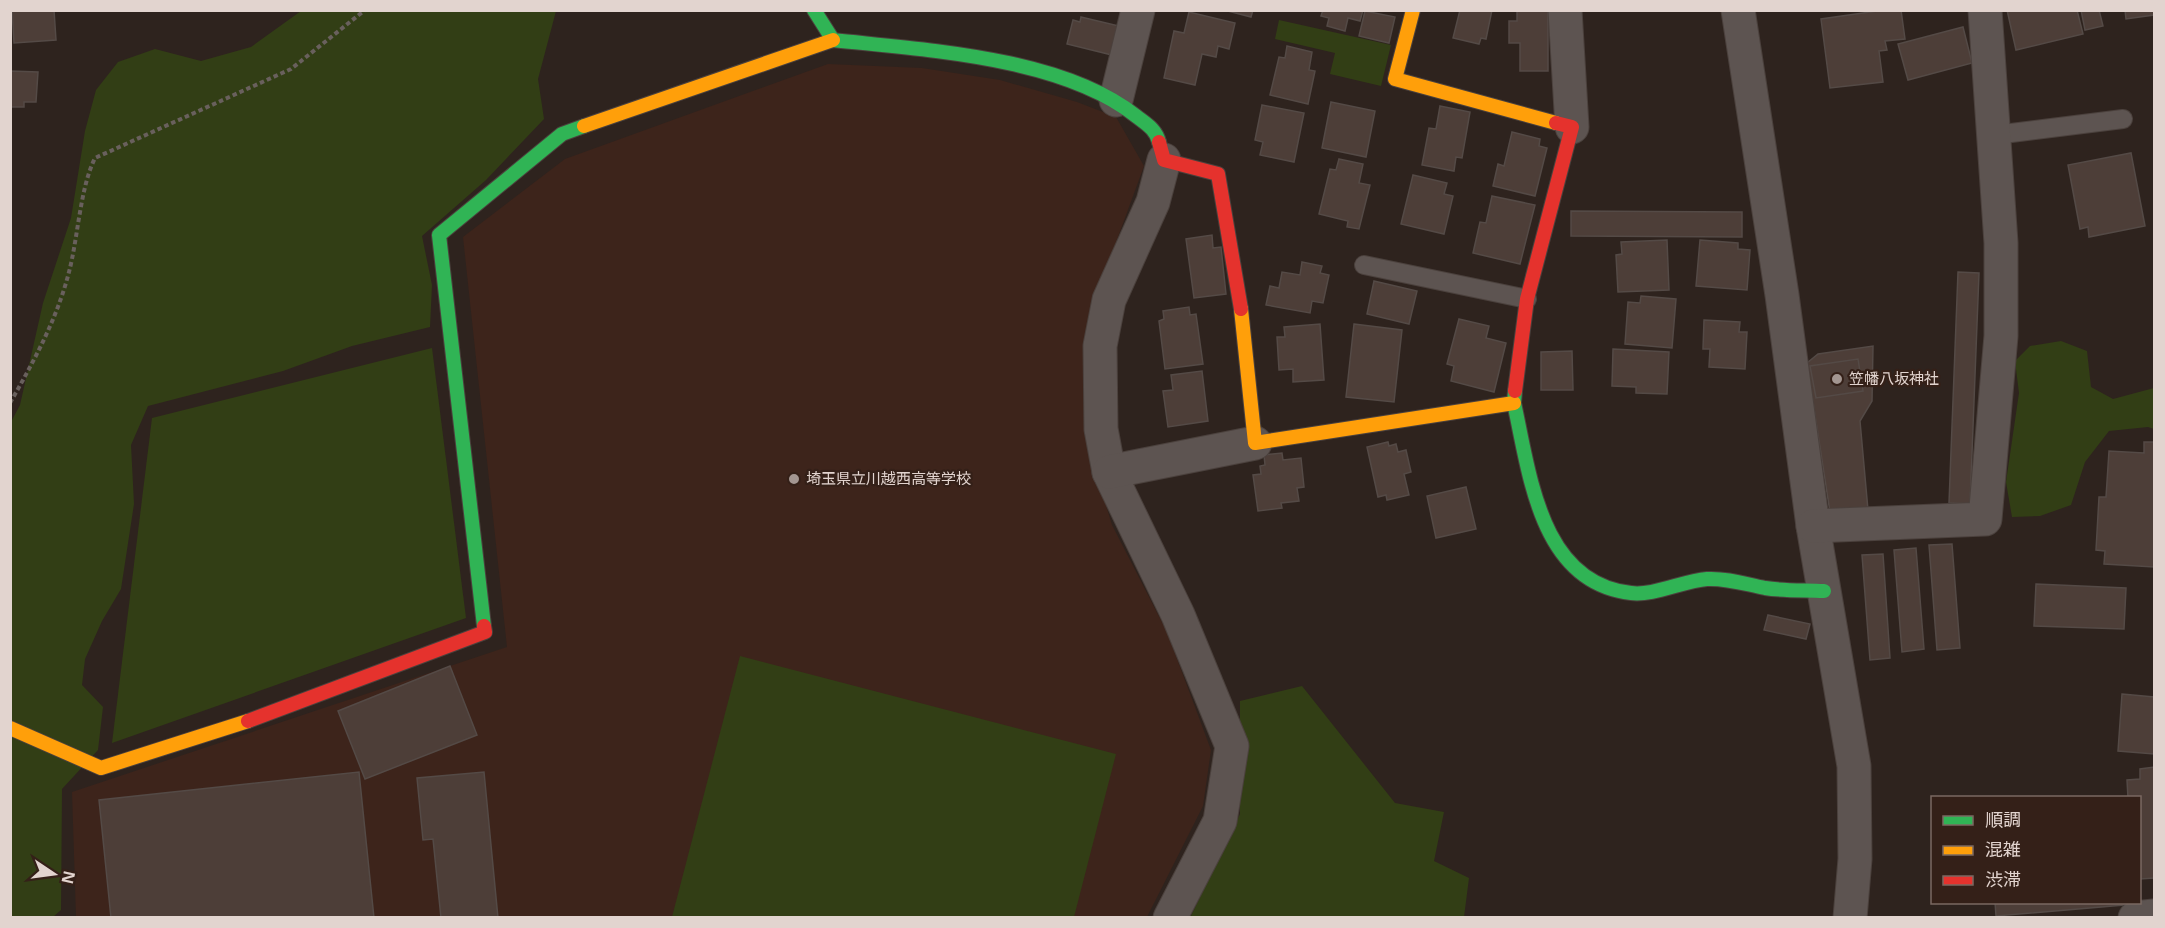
<svg xmlns="http://www.w3.org/2000/svg" width="2165" height="928" font-family="'Open Sans','Noto Sans JP',sans-serif">
<rect width="100%" height="100%" fill="#2e231e"/>
<polygon fill="#3d241b" points="828,64 922,68 1000,80 1077,102 1116,117 1144,166 1088,319 1084,433 1112,525 1167,632 1211,750 1203,806 1147,917 76,917 72,792 507,647 463,237 565,159"/>
<g fill="#323e15">
<polygon points="301,11 556,11 538,79 544,119 486,180 422,236 432,285 430,327 352,346 283,371 148,406 131,445 134,504 121,589 102,621 85,659 82,685 103,707 98,750 62,789 61,910 53,917 11,918 11,422 20,405 43,303 71,218 85,131 96,90 118,62 155,49 201,61 251,47"/>
<polygon points="1279,20 1391,45 1381,86 1330,74 1335,53 1275,39"/>
<polygon points="2061,341 2087,351 2091,387 2113,399 2154,388 2154,429 2148,427 2109,431 2085,462 2071,505 2040,516 2012,517 2006,482 2019,393 2015,361 2030,346"/>
<polygon points="432,348 466,618 112,743 152,418"/>
<polygon points="740,656 1116,754 1074,917 672,917"/>
<polygon points="1302,686 1395,803 1444,812 1434,861 1469,878 1464,917 1190,918 1240,814 1240,701"/>
</g>
<g fill="#4d3e38" stroke="#544a46" stroke-width="1.5">
<polygon points="12,10 54,10 56,40 14,43"/>
<polygon points="1224,10 1253,10 1251,17"/>
<polygon points="1323,10 1363,10 1360,21 1348,18 1345,31 1327,26 1329,18 1321,16"/>
<polygon points="1460,10 1492,10 1486,39 1481,38 1479,44 1453,38"/>
<polygon points="1517,10 1548,10 1548,71 1520,71 1520,43 1509,43 1509,21 1517,21"/>
<polygon points="1884,10 1901,10 1905,39 1885,41 1887,50 1879,51 1883,82 1830,88 1821,19"/>
<polygon points="2007,10 2077,10 2083,34 2016,50"/>
<polygon points="2081,10 2099,10 2103,26 2085,30"/>
<polygon points="2125,10 2154,10 2154,15 2126,19"/>
<polygon points="1365,11 1395,17 1389,43 1359,36"/>
<polygon points="1189,12 1235,23 1229,49 1218,46 1216,57 1202,54 1195,85 1164,78 1174,31 1184,33"/>
<polygon points="1081,17 1119,26 1112,55 1067,44 1073,20 1080,22"/>
<polygon points="1963,27 1972,63 1908,80 1898,44"/>
<polygon points="1287,46 1312,52 1309,70 1315,71 1308,104 1270,95 1279,57 1285,58"/>
<polygon points="10,71 38,72 36,102 24,102 24,107 10,107"/>
<polygon points="1331,102 1375,111 1366,157 1322,148"/>
<polygon points="1262,105 1304,113 1294,162 1260,155 1263,142 1255,140"/>
<polygon points="1440,106 1470,112 1462,158 1456,157 1454,171 1422,165 1429,128 1436,129"/>
<polygon points="1512,132 1540,139 1539,146 1547,148 1535,196 1493,186 1498,164 1504,166"/>
<polygon points="2131,153 2145,226 2089,237 2088,227 2080,229 2068,165"/>
<polygon points="1339,159 1363,164 1359,183 1370,185 1359,229 1347,227 1348,221 1319,214 1330,169 1336,170"/>
<polygon points="1413,175 1447,183 1444,194 1453,196 1444,234 1401,224"/>
<polygon points="1492,196 1535,205 1520,264 1473,253 1480,222 1486,223"/>
<polygon points="1571,211 1742,212 1742,237 1571,236"/>
<polygon points="1212,235 1213,248 1221,247 1226,294 1194,298 1186,239"/>
<polygon points="1667,240 1669,290 1618,292 1616,255 1622,254 1621,242"/>
<polygon points="1700,240 1738,243 1738,249 1750,250 1747,290 1696,286"/>
<polygon points="1302,262 1322,266 1320,273 1329,275 1323,303 1312,301 1310,313 1266,305 1270,286 1279,288 1282,272 1300,275"/>
<polygon points="1958,272 1979,273 1970,504 1949,503"/>
<polygon points="1374,281 1417,291 1409,324 1367,314"/>
<polygon points="1641,296 1676,299 1672,348 1625,344 1628,302 1640,303"/>
<polygon points="1189,307 1190,315 1196,314 1203,364 1165,369 1159,321 1164,319 1163,311"/>
<polygon points="1459,319 1489,326 1486,338 1506,343 1494,392 1451,381 1454,366 1447,364"/>
<polygon points="1704,320 1740,322 1739,332 1747,332 1745,369 1709,367 1710,349 1703,349"/>
<polygon points="1320,324 1324,380 1293,382 1293,369 1279,370 1277,337 1285,337 1284,327"/>
<polygon points="1354,324 1402,330 1394,402 1346,397"/>
<polygon points="1873,346 1872,401 1860,421 1868,510 1830,512 1807,363 1818,354"/>
<polygon points="1613,349 1669,352 1667,394 1636,393 1636,387 1612,386"/>
<polygon points="1572,351 1573,390 1541,390 1541,352"/>
<polygon points="1858,359 1863,391 1816,398 1810,366"/>
<polygon points="1202,371 1208,421 1168,427 1163,391 1173,390 1171,375"/>
<polygon points="1388,442 1389,446 1396,444 1398,452 1406,450 1411,472 1404,474 1409,495 1387,500 1386,495 1378,497 1367,447"/>
<polygon points="2144,442 2154,442 2154,567 2104,564 2105,551 2096,550 2099,497 2106,497 2109,451 2144,453"/>
<polygon points="1282,453 1283,460 1301,458 1304,487 1297,488 1299,501 1281,503 1282,508 1258,511 1253,475 1261,474 1260,466 1265,465 1264,455"/>
<polygon points="1466,487 1476,529 1436,538 1427,496"/>
<polygon points="1952,544 1960,648 1937,650 1929,545"/>
<polygon points="1916,548 1924,649 1902,652 1894,550"/>
<polygon points="1883,554 1890,658 1870,660 1862,555"/>
<polygon points="2036,584 2126,588 2124,629 2034,626"/>
<polygon points="1768,615 1810,624 1806,639 1764,630"/>
<polygon points="450,666 477,735 365,779 338,711"/>
<polygon points="2122,694 2154,697 2154,754 2118,751"/>
<polygon points="2154,767 2154,878 2140,879 2140,798 2128,798 2127,780 2140,779 2140,769"/>
<polygon points="359,772 374,918 111,918 99,800"/>
<polygon points="484,772 498,918 441,918 433,839 423,840 417,778"/>
<polygon points="1995,902 2124,902 2124,905 1996,916"/>
</g>
<g fill="none" stroke-linecap="round" stroke-linejoin="round">
<defs>
<g id="lane">
<polyline points="1995,135 2123,119"/>
<polyline points="1364,265 1527,299"/>
</g>
<g id="street">
<polyline points="1565,10 1572,127"/>
<polyline points="1738,10 1782,295 1813,526 1854,766 1855,859 1850,918"/>
<polyline points="1116,100 1138,10"/>
<polyline points="1164,160 1153,202 1109,300 1100,346 1101,429 1109,472 1178,615 1232,746 1220,821 1170,918"/>
<polyline points="1109,472 1255,443"/>
<polyline points="1813,526 1985,519 2001,336 2001,243 1985,10"/>
<polyline points="2135,918 2154,916"/>
</g>
<g id="fast">
<path d="M814,10L833,40C925,50 1062,57 1136,116C1146,124 1156,129 1159,142"/>
<path d="M1515,391L1514,403C1530,475 1540,583 1631,593C1653,596 1683,581 1707,579C1727,578 1745,584 1765,588C1784,591 1805,590 1824,591"/>
<polyline points="484,626 439,235 562,134 584,126"/>
</g>
<g id="slow">
<polyline points="1413,10 1395,79 1556,123"/>
<polyline points="584,126 833,40"/>
<polyline points="1241,309 1255,443 1514,403"/>
<polyline points="10,728 101,768 248,721"/>
</g>
<g id="jam">
<polyline points="1159,142 1164,160 1218,174 1241,309"/>
<polyline points="1515,391 1527,299 1572,127 1556,123"/>
<polyline points="248,721 485,632 484,626"/>
</g>
</defs>
<use href="#lane" stroke="#4b413d" stroke-width="20"/>
<use href="#street" stroke="#4b413d" stroke-width="35"/>
<use href="#fast" stroke="#4b413d" stroke-width="16"/>
<use href="#slow" stroke="#4b413d" stroke-width="16"/>
<use href="#jam" stroke="#4b413d" stroke-width="16"/>
<path stroke="#69605d" stroke-width="4" stroke-dasharray="4.5 3" stroke-linecap="butt" d="M10,403C34,361 57,319 69,272C78,238 80,188 95,158L291,69L365,10"/>
<use href="#lane" stroke="#5d5451" stroke-width="18"/>
<use href="#street" stroke="#5d5451" stroke-width="33"/>
<use href="#fast" stroke="#30b455" stroke-width="14"/>
<use href="#slow" stroke="#ff9f0a" stroke-width="14"/>
<use href="#jam" stroke="#e5322d" stroke-width="14"/>
</g>
<g fill="#a39691" stroke="#342018" stroke-width="2">
<circle cx="1837" cy="379" r="6"/>
<circle cx="794" cy="479" r="6"/>
</g>
<g text-anchor="middle" stroke-width="4.5" stroke-linejoin="round" paint-order="stroke">
<g font-size="15" fill="#e2d4cf" stroke="#342018" text-anchor="start">
<text x="1849" y="384">笠幡八坂神社</text>
<text x="806" y="484">埼玉県立川越西高等学校</text>
</g>
</g>
<rect width="2165" height="928" fill="none" stroke="#e2d4cf" stroke-width="24"/>
<rect x="1931" y="796" width="210" height="108" fill="#342018" stroke="#7a6861" stroke-width="1.5"/>
<rect x="1943" y="816" width="30" height="9" fill="#30b455" stroke="#7a6861" stroke-width="1.5"/>
<text x="1985" y="826" font-size="18" fill="#e2d4cf">順調</text>
<rect x="1943" y="846" width="30" height="9" fill="#ff9f0a" stroke="#7a6861" stroke-width="1.5"/>
<text x="1985" y="856" font-size="18" fill="#e2d4cf">混雑</text>
<rect x="1943" y="876" width="30" height="9" fill="#e5322d" stroke="#7a6861" stroke-width="1.5"/>
<text x="1985" y="886" font-size="18" fill="#e2d4cf">渋滞</text>
<g transform="translate(54 874) rotate(103)" stroke="#342018" stroke-width="4.5" paint-order="stroke">
<path d="M0-4.5L10 22L0 15L-10 22Z" fill="#e2d4cf"/>
<text y="-9" font-size="16" font-weight="bold" text-anchor="middle" fill="#e2d4cf">N</text>
</g>
</svg>
